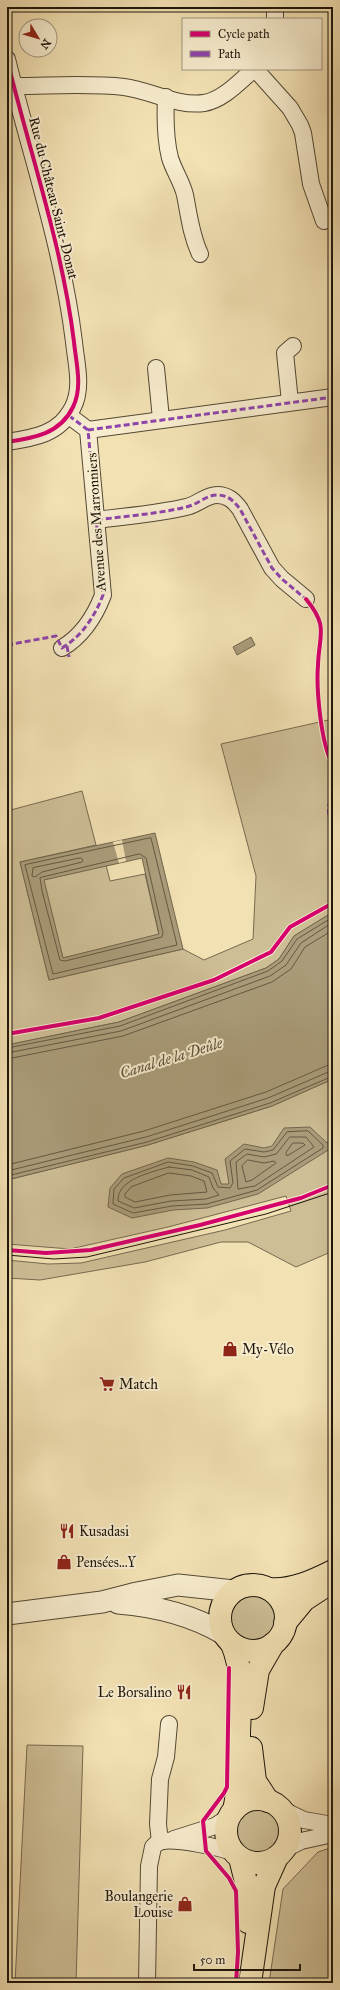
<svg xmlns="http://www.w3.org/2000/svg" width="340" height="1990" font-family="'IM FELL Great Primer',serif">
<rect width="100%" height="100%" fill="#f2e1b3"/>
<filter id="stains"><feTurbulence type="fractalNoise" baseFrequency=".005" numOctaves="4"/><feColorMatrix values="0 0 0 0 .2 0 0 0 0 .09 0 0 0 0 .02 0 0 0 .5 -.17"/></filter>
<radialGradient id="worn" r=".72"><stop offset=".6" stop-color="#630" stop-opacity="0"/><stop offset="1" stop-color="#630" stop-opacity=".3"/></radialGradient>
<g fill="#cebe96" stroke="#766a50">
<polygon points="333,719 333,912 294,936 279,959 266,968 119,1022 7,1045 7,811 82,791 96,845 20,862 49,980 183,949 204,960 253,939 256,876 221,744"/>
<polygon points="106,865 110,881 145,874 159,935 63,958 43,880"/>
<polygon points="333,1079 333,1251 296,1267 248,1242 221,1242 145,1262 40,1280 7,1278 7,1260 48,1264 81,1263 225,1230 291,1211 286,1196 168,1227 70,1249 7,1244 7,1180 148,1145 272,1106"/>
<circle cx="253" cy="1618" r="23"/>
<polygon points="27,1745 83,1746 76,1983 15,1983"/>
<circle cx="258" cy="1831" r="22"/>
<polygon points="333,1847 333,1983 269,1983 283,1889 318,1852"/>
</g>
<g fill="#aa9c7a" stroke="#72664d" fill-rule="evenodd">
<polygon points="251,637 255,645 237,655 233,647"/>
<path d="M155,833L183,949L49,980L20,862ZM142,858L159,934L63,958L44,880Z"/>
<polygon points="333,912 333,1079 272,1106 148,1145 7,1180 7,1045 119,1022 266,968 279,959 294,936"/>
<polygon points="310,1127 327,1143 333,1136 333,1147 258,1194 207,1208 173,1210 132,1218 108,1207 110,1188 122,1174 168,1158 194,1162 217,1170 221,1184 229,1184 225,1159 244,1144 264,1148 272,1146 284,1128"/>
</g>
<polygon fill="#f2e1b3" points="122,840 126,861 119,863 113,842"/>
<g fill="none" stroke-linecap="round" stroke-linejoin="round">
<g stroke="#645842" stroke-width="1">
<polygon points="151,838 177,945 53,974 25,865"/>
<polygon points="140,854 146,858 163,933 162,937 65,961 60,960 42,891 40,878"/>
<polygon points="81,858 83,860 82,862 42,872 35,877 32,876 33,868"/>
<polyline points="7,1048 120,1026 268,971 282,961 297,939 333,917"/>
<polyline points="7,1053 121,1031 270,976 286,965 301,943 333,922"/>
<polyline points="7,1059 123,1036 272,982 291,969 305,947 333,930"/>
<polygon points="308,1131 323,1145 323,1148 257,1190 207,1204 172,1206 133,1213 113,1204 114,1189 124,1178 168,1162 193,1166 212,1173 218,1187 230,1188 233,1183 230,1161 245,1149 264,1152 273,1150 287,1132"/>
<polygon points="290,1137 306,1137 314,1147 255,1186 238,1189 236,1162 247,1154 264,1157 276,1154"/>
<polygon points="293,1143 303,1143 305,1145 287,1156 286,1153"/>
<polygon points="248,1160 264,1163 274,1161 276,1163 252,1180 246,1182 242,1166"/>
<polyline points="7,1165 144,1131 266,1092 326,1066 333,1064"/>
<path d="M169,1167L192,1170L209,1177L213,1188L219,1195L206,1199L171,1201L134,1208L118,1201C117,1179 152,1172 169,1167Z"/>
<polyline points="7,1171 146,1137 268,1098 333,1070"/>
<polygon points="169,1173 191,1176 204,1181 207,1192 170,1195 135,1202 125,1197 125,1194 131,1187"/>
<polyline points="7,1176 147,1142 270,1103 333,1076"/>
</g>
<defs>
<g id="minor">
<polyline points="275,19 275,7"/>
<path d="M7,59C30,154 62,244 74,342C76,363 83,387 73,407C60,434 34,438 7,442"/>
<polyline points="255,69 290,108 300,125 303,133 311,184 324,221"/>
<path d="M14,86C50,86 88,83 124,87C150,90 177,107 204,103C223,100 240,81 254,69"/>
<path d="M166,97C165,118 165,138 170,158C174,171 182,182 185,195C189,215 191,235 200,254"/>
<polyline points="156,368 161,419"/>
<polyline points="290,402 285,353 293,346"/>
<polyline points="88,430 333,397"/>
<path d="M97,520C126,516 157,514 186,507C197,505 206,495 217,495C228,495 234,501 240,509L272,568L282,579L306,599"/>
<path d="M62,648C82,636 95,616 103,595L88,430L68,415"/>
<polyline points="281,1809 304,1820 333,1825"/>
<polyline points="174,1839 215,1826 229,1817"/>
<polyline points="160,1842 158,1824 160,1779 166,1757 169,1724"/>
<polyline points="283,1850 301,1841 333,1834"/>
<path d="M147,1983L149,1866L153,1847C156,1844 159,1841 163,1841C177,1839 221,1847 234,1853"/>
</g>
<g id="tertiary">
<path d="M118,1603C156,1606 192,1615 224,1634"/>
<polyline points="7,1614 102,1602 137,1593 178,1585 234,1591"/>
</g>
<g id="primary">
<circle cx="253" cy="1618" r="33"/>
<path d="M269,1589C292,1591 313,1581 333,1571"/>
<polyline points="285,1623 304,1600 330,1583"/>
<path d="M232,1644C244,1673 240,1702 239,1733C239,1759 240,1784 234,1810"/>
<polyline points="252,1708 258,1670 273,1644"/>
<polyline points="251,1748 255,1781 268,1801"/>
<circle cx="258" cy="1831" r="32"/>
<polyline points="240,1858 248,1890 248,1922"/>
<polyline points="250,1983 264,1886 277,1857"/>
</g>
</defs>
<use href="#minor" stroke="#524834" stroke-width="18"/>
<use href="#tertiary" stroke="#524834" stroke-width="23"/>
<use href="#primary" stroke="#1d150a" stroke-width="24"/>
<use href="#minor" stroke="#f7ecce" stroke-width="16"/>
<use href="#tertiary" stroke="#f7ecce" stroke-width="21"/>
<use href="#primary" stroke="#f2e1b3" stroke-width="22"/>
<polyline stroke="#1d150a" stroke-width="1" points="7,1255 54,1259 87,1257 266,1214 333,1192"/>
<g stroke="#8e44ad" stroke-width="3" stroke-dasharray="6 3" stroke-linecap="butt">
<polyline points="88,430 333,397"/>
<path d="M97,520C126,516 157,514 186,507C197,505 206,495 217,495C228,495 234,501 240,509L272,568L282,579L308,601"/>
<path d="M7,645L56,636L62,648C82,636 95,616 103,595L88,430L68,415"/>
<polyline points="67,646 69,657"/>
<path d="M333,792C329,803 325,812 333,822"/>
</g>
<defs>
<g id="cycleway">
<path d="M7,59C30,154 62,244 74,342C76,363 83,387 73,407C60,434 34,438 7,442"/>
<path d="M306,599C329,627 319,634 318,665C316,689 321,745 333,765"/>
<polyline points="7,1034 99,1018 214,980 271,952 290,927 333,903"/>
<polyline points="7,1250 46,1253 91,1250 200,1225 282,1203 301,1198 333,1185"/>
<polyline points="229,1668 227,1787 224,1793 203,1821 206,1851 229,1878 236,1891 238,1952 236,1983"/>
</g>
</defs>
<use href="#cycleway" stroke="#f7ecce" stroke-width="6"/>
<use href="#cycleway" stroke="#d6006c" stroke-width="4"/>
</g>
<defs>
<symbol id="shop-bare" viewBox="-9 -9 18 18"><path d="M-5-2.5h2.3a2.7 3.5 0 0 1 5.4 0H5L5.5 6h-11ZM-1.5-2.5h3a1.5 2.3 0 0 0-3 0Z" fill="#8f2418" stroke="#f7ecce" stroke-width="2.5" paint-order="stroke"/></symbol>
<symbol id="supermarket-bare" viewBox="-9 -9 18 18"><path d="M-6-5.5h2.5l.6 2H6L4.5 2H-2.5L-4.4-4H-6ZM-1.5 3.2a1.3 1.3 0 1 0 .1 0ZM3 3.2a1.3 1.3 0 1 0 .1 0Z" fill="#8f2418" stroke="#f7ecce" stroke-width="2.5" paint-order="stroke"/></symbol>
<symbol id="restaurant-bare" viewBox="-9 -9 18 18"><path d="M-5-6h1v4h1v-4h1v4h1v-4h1v5L-1.5 .5V6h-2V.5L-5-1ZM5-6V6H3V1.5H1.5Q1.5-4 5-6Z" fill="#8f2418" stroke="#f7ecce" stroke-width="2.5" paint-order="stroke"/></symbol>
</defs>
<g fill-rule="evenodd">
<use href="#shop-bare" x="219" y="1338" width="22" height="22"/>
<use href="#supermarket-bare" x="96" y="1373" width="22" height="22"/>
<use href="#restaurant-bare" x="56" y="1520" width="22" height="22"/>
<use href="#shop-bare" x="53" y="1551" width="22" height="22"/>
<use href="#restaurant-bare" x="173" y="1681" width="22" height="22"/>
<use href="#shop-bare" x="174" y="1893" width="22" height="22"/>
</g>
<g text-anchor="middle" stroke-width="4" stroke-linejoin="round" paint-order="stroke">
<g font-size="14" fill="#1d150a" stroke="#f7ecce">
<text transform="translate(54 198) rotate(76)" y="5">Rue du Château Saint-Donat</text>
<text transform="translate(96 522) rotate(-94)" y="5">Avenue des Marronniers</text>
</g>
<g font-size="14" fill="#1d150a" stroke="#f7ecce" text-anchor="start">
<text x="242" y="1354">My-Vélo</text>
<text x="119" y="1389">Match</text>
<text x="79" y="1536">Kusadasi</text>
<text x="76" y="1567">Pensées...Y</text>
<text x="172" y="1697" text-anchor="end">Le Borsalino</text>
<text x="173" y="1901" text-anchor="end">Boulangerie<tspan x="173" dy="16">Louise</tspan></text>
</g>
<g font-size="15" font-style="italic" fill="#5c523c" stroke="#f7ecce">
<text transform="translate(171 1058) rotate(-17)" y="5">Canal de la Deûle</text>
</g>
</g>
<rect width="340" height="1990" fill="none" stroke="#f2e1b3" stroke-width="24"/>
<rect x="8" y="8" width="324" height="1974" fill="none" stroke="#1d150a" stroke-width="2"/>
<rect x="12" y="12" width="316" height="1966" fill="none" stroke="#1d150a"/>
<rect x="182" y="18" width="140" height="52" fill="#f7ecce" stroke="#a09680"/>
<rect x="190" y="31" width="20" height="6" fill="#d6006c" stroke="#a09680"/>
<text x="218" y="38" font-size="12" fill="#1d150a">Cycle path</text>
<rect x="190" y="51" width="20" height="6" fill="#8e44ad" stroke="#a09680"/>
<text x="218" y="58" font-size="12" fill="#1d150a">Path</text>
<g transform="translate(38 38) rotate(128)"><circle r="19" fill="#f7ecce" stroke="#a09680"/>
<path d="M0-3L7 15L0 10L-7 15Z" fill="#8f2418"/>
<text y="-6" font-size="11" font-weight="bold" text-anchor="middle" fill="#1d150a">N</text>
</g>
<path d="M194 1964v6h106v-6" fill="none" stroke="#1d150a" stroke-width="2"/>
<text x="200" y="1964" font-size="12" fill="#1d150a" stroke="#f7ecce" stroke-width="3" paint-order="stroke">50 m</text>
<rect width="100%" height="100%" filter="url(#stains)"/>
<rect width="100%" height="100%" fill="url(#worn)"/>
</svg>
